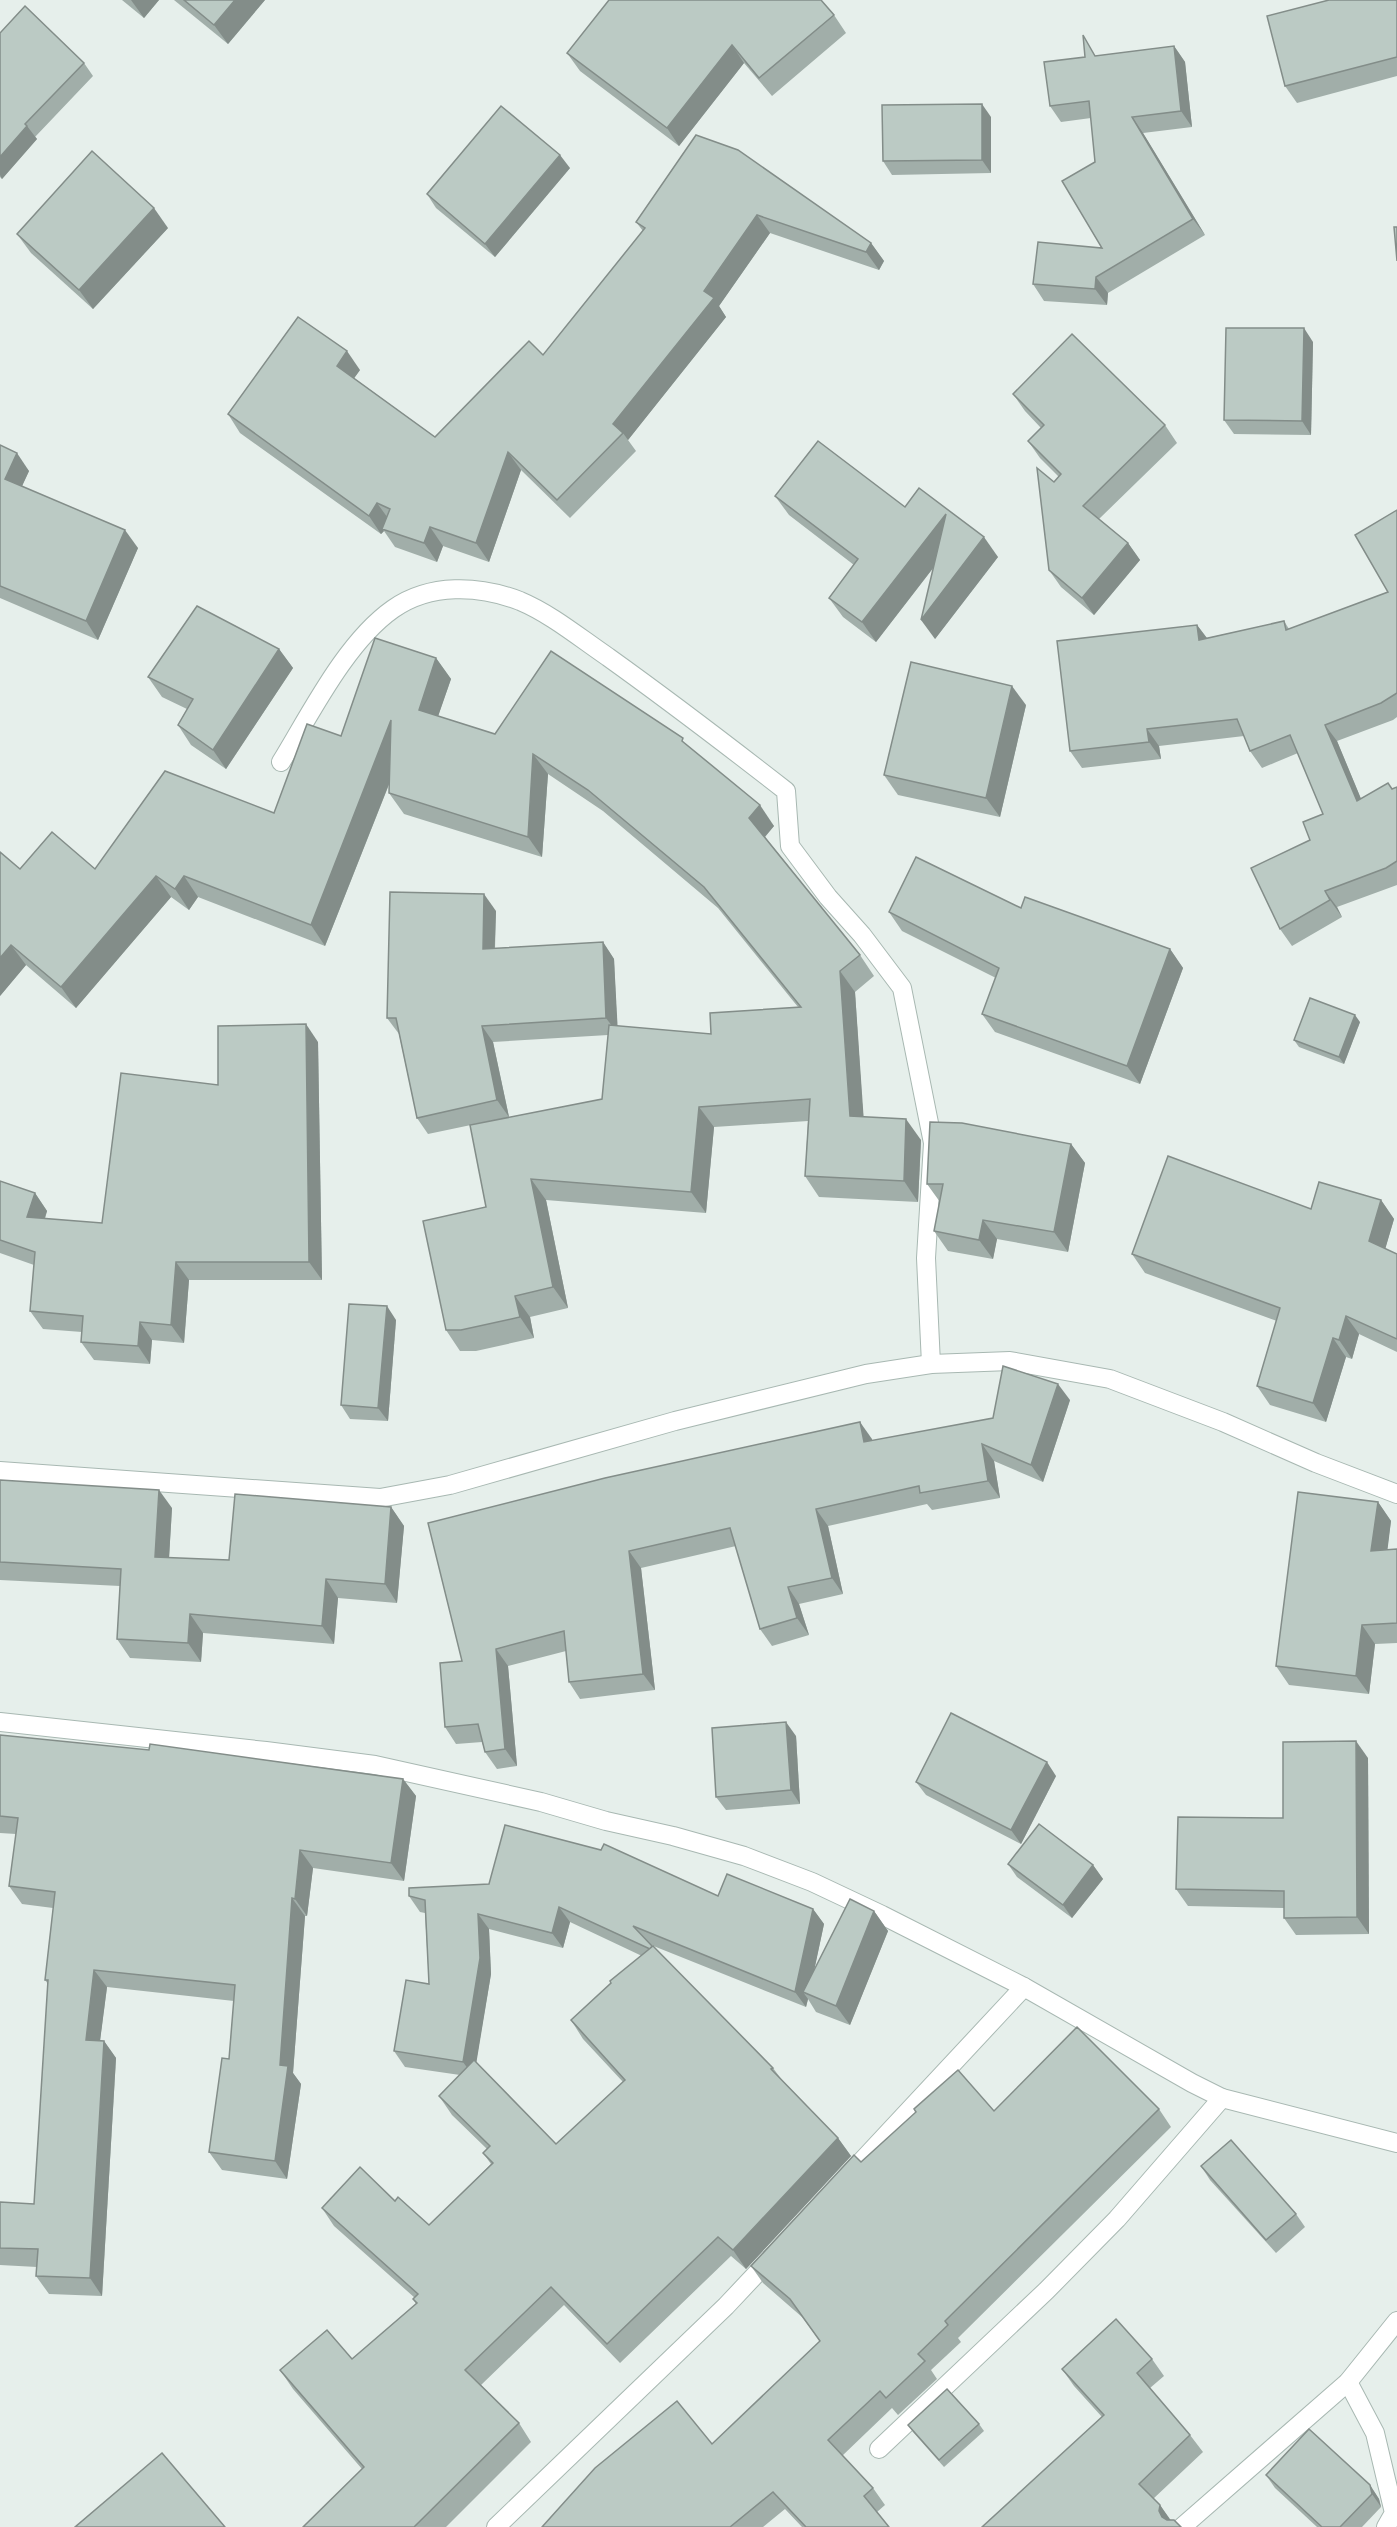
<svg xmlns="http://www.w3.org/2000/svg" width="1397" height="2527" font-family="'Source Sans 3',sans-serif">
<rect width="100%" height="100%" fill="#e6efeb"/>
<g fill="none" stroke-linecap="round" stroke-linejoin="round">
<defs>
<g id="street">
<path d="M281,762C311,713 346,642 393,609C430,583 479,585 520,601C551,614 580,638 608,657C668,700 727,745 786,791L790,846L828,897L862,935L902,988L933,1143L926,1258L931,1364"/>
<polyline points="0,1471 380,1498 450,1485 675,1421 866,1374 931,1364 1010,1361 1110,1379 1223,1422 1316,1463 1397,1494"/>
<polyline points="0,1722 266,1751 375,1765 541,1802 606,1821 673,1836 744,1856 812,1882 882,1915 1024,1987 1192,2083 1222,2098 1397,2143"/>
<polyline points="845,2179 1024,1987"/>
<polyline points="1348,2382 1375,2433 1394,2513 1386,2527"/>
<polyline points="879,2449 1046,2291 1117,2219 1222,2098"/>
<polyline points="496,2527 726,2306 773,2256"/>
<polyline points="1182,2527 1348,2382 1397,2321"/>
</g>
</defs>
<use href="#street" stroke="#a8b8b2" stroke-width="20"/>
<use href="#street" stroke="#fff" stroke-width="18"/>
</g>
<g fill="#a1aea9" fill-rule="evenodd">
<polygon points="122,0 159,0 144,18"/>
<polygon points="174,0 265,0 228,44"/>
<polygon points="1397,0 1397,76 1297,103 1285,86"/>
<polygon points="834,15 846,33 772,96 744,63 679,146 580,71 567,53"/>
<polygon points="0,33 84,63 93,76 35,137 37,139 2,179 0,177"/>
<polygon points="1174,46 1185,62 1192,127 1143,133 1205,235 1108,293 1107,305 1044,301 1033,284 1102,248 1091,118 1061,122 1050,106 1096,56"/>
<polygon points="991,117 991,173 892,175 883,161"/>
<polygon points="696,135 871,243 884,261 879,270 770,233 719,306 726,317 628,440 636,451 570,518 521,470 489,562 443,546 437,562 395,547 384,531 381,534 240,433 228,414 360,370 354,378 435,437 543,355 643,231 636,222"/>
<polygon points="570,168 495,257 436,208 427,194"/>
<polygon points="168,228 93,309 31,253 17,234"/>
<polygon points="1313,342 1311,435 1234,434 1224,420"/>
<polygon points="1013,394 1165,425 1177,443 1099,519 1128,543 1140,560 1094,615 1061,587 1049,570 1054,482 1059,477 1040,458 1028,441 1041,428 1025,411"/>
<polygon points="0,445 29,471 22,486 138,548 98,640 0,598"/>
<polygon points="775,496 905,507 998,557 935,639 934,567 876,642 843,617 829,598 854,565 789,515"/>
<polygon points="1397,510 1397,717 1393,720 1337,741 1361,799 1392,789 1397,787 1397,885 1337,907 1342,917 1292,946 1280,929 1310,840 1323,814 1298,753 1262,768 1250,751 1244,736 1159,746 1161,759 1082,768 1070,751 1197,625 1207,638 1284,621 1289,629 1388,592"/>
<polygon points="279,649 293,668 226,769 191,745 178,725 187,709 162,697 148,677"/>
<polygon points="436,658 451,679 438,716 495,734 688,746 774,826 765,837 860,955 874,976 855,992 863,1117 921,1140 918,1202 819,1197 805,1176 808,1121 714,1127 706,1213 546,1200 568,1308 530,1317 534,1338 476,1351 460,1351 446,1330 486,1207 602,1099 608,1035 493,1042 509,1117 428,1134 417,1118 399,1034 387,1018 496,911 495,949 603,942 614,959 617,1026 711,1034 798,1007 718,908 603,811 548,774 542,857 404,814 389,793 390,782 325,946 198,897 189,910 171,897 76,1008 26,965 0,996 20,869 95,869 274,813 341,736"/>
<polygon points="1026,705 1000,817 898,795 884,775"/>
<polygon points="1021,908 1170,949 1183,968 1140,1084 995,1032 982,1014 996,978 902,931 889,912"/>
<polygon points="1360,1022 1344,1064 1299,1047 1294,1040"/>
<polygon points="318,1042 322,1280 189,1280 184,1343 152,1340 150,1364 94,1360 81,1342 82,1332 43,1329 30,1311 34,1265 0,1253 0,1181 35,1193 47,1211 45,1219 102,1223 218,1085"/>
<polygon points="1071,1144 1085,1163 1068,1252 997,1239 993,1259 948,1251 934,1231 940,1202 927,1184"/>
<polygon points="1381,1200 1394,1219 1385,1249 1397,1254 1397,1352 1359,1334 1352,1359 1346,1357 1326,1422 1270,1405 1257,1386 1277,1321 1145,1273 1132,1254 1311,1209"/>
<polygon points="396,1320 388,1421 350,1419 341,1405"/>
<polygon points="1070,1400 1043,1482 994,1461 1000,1498 932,1510 927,1504 828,1526 843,1594 799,1604 809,1635 772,1646 760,1629 736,1546 641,1568 655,1690 580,1699 569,1682 566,1651 508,1666 517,1766 497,1769 485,1752 482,1742 456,1744 445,1727 462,1661 428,1523 872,1439 872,1441 993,1418"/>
<polygon points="0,1480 172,1508 169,1558 229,1560 391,1507 404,1526 397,1603 338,1598 334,1644 203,1633 201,1662 130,1658 117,1639 120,1586 0,1580"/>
<polygon points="1378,1502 1391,1521 1387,1550 1397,1549 1397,1643 1375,1644 1369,1694 1289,1685 1276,1666"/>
<polygon points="0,1735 403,1779 416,1796 404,1881 313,1868 307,1916 305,1916 293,2073 301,2084 287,2179 222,2170 209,2152 229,2059 234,2001 107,1987 100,2040 104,2041 116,2058 102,2296 49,2294 36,2276 37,2267 0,2265 0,2202 34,2204 48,1984 45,1980 53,1908 22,1904 9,1886 16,1834 0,1833"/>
<polygon points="796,1736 800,1804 726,1810 716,1797"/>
<polygon points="1368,1758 1369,1934 1296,1935 1284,1918 1284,1908 1188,1906 1176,1889 1283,1818"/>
<polygon points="1056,1776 1021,1844 926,1795 916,1782"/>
<polygon points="1008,1864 1093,1865 1103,1879 1072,1918 1017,1877"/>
<path d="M409,1896H718L813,1909L824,1924L814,1970L874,1911L888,1931L850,2025L816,2012L808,1999L806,2007L651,1945L773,2068L782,2080L838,2138L851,2156L746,2269L731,2256L620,2363L564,2305L481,2385L519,2423L531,2442L446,2527H303L362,2469L293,2389L280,2370L352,2359L416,2304L413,2299L415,2298L334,2226L322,2208L395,2201L429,2225L491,2164L483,2153L487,2149L452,2115L439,2096L460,2075L405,2067L394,2051L429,1984L425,1913L420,1912ZM570,1922L642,1956L571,2020L583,2039L623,2082L556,2144L476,2062L491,1974L489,1929L563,1948Z"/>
<polygon points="1159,2109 1171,2127 958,2338 961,2342 931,2370 937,2379 898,2415 892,2408 842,2456 873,2488 885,2505 877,2512 889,2527 802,2527 785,2509 763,2527 542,2527 712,2444 820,2341 802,2317 763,2283 751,2266 861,2162 994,2111"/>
<polygon points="1201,2166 1296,2214 1305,2227 1276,2253 1210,2180"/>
<polygon points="1152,2359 1164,2376 1150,2388 1190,2435 1203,2452 1153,2499 1160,2505 1170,2520 982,2527 1102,2417 1074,2386 1062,2369"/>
<polygon points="979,2424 984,2431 944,2467 913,2432 908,2425"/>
<polygon points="1266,2475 1370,2485 1379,2499 1381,2507 1362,2527 1317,2527 1275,2488"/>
</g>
<g fill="#838d89">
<polygon points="131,0 159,0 144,18"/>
<polygon points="235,0 265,0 228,44 214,25"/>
<polygon points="732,45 744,63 679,146 667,128"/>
<polygon points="1174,46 1185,62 1192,127 1181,111"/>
<polygon points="982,104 991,117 991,173 982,160"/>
<polygon points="1132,117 1143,133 1205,235 1193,219"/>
<polygon points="27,126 37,139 2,179 0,175 0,157"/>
<polygon points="560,155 570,168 495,257 485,244"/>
<polygon points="154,208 168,228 93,309 79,290"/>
<polygon points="757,215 770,233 719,306 726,317 628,440 623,433 613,424"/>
<polygon points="871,243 884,261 879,270 866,252"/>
<polygon points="1096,277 1108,293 1107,305 1095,289"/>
<polygon points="1304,328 1313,342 1311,435 1302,421"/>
<polygon points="347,351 360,370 350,384 337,366"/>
<polygon points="508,452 521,470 489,562 476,543"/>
<polygon points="17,453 29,471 17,497 5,479"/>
<polygon points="377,503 390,521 382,529 384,531 381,534 369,516"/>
<polygon points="946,514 960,533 876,642 862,622"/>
<polygon points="430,527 443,546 437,562 424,543"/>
<polygon points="125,530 138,548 98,640 86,621"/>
<polygon points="984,537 998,557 935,639 921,620"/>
<polygon points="1128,543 1140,560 1094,615 1082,598"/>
<polygon points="1197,625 1209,641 1199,640"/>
<polygon points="279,649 293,668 226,769 213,750"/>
<polygon points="436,658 451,679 433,731 419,710"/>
<polygon points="1012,686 1026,705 1000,817 986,798"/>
<polygon points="391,720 406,741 325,946 311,925"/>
<polygon points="1325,725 1337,741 1369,818 1357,801"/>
<polygon points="1147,729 1159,746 1161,759 1149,742"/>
<polygon points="533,754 548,774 542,857 528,837"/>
<polygon points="760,805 774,826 763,839 749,818"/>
<polygon points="156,876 171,897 76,1008 61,987"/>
<polygon points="184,876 198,897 189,910 175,889"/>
<polygon points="1325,891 1337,907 1342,917 1330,900"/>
<polygon points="484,894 496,911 494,966 483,949"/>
<polygon points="603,942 614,959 618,1034 606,1018"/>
<polygon points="11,945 26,965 0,996 0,958"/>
<polygon points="1170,949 1183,968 1140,1084 1127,1066"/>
<polygon points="840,971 855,992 865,1137 850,1116"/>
<polygon points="1355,1015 1360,1022 1344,1064 1339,1057"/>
<polygon points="306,1024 318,1042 322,1280 309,1262"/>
<polygon points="482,1026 493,1042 509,1117 497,1100"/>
<polygon points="699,1107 714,1127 706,1213 691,1192"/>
<polygon points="906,1119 921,1140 918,1202 904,1181"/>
<polygon points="1071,1144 1085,1163 1068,1252 1054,1232"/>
<polygon points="531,1179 546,1200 568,1308 553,1287"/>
<polygon points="35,1193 47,1211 39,1235 27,1217"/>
<polygon points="1381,1200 1394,1219 1382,1260 1369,1241"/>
<polygon points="983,1220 997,1239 993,1259 979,1240"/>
<polygon points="176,1262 189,1280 184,1343 171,1325"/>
<polygon points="515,1296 530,1317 534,1338 520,1317"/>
<polygon points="387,1306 396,1320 388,1421 378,1408"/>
<polygon points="1346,1316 1359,1334 1352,1359 1339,1340"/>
<polygon points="140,1322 152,1340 150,1364 138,1346"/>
<polygon points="1333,1338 1346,1357 1326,1422 1313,1403"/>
<polygon points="1058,1384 1070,1400 1043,1482 1031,1465"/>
<polygon points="860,1422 872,1439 876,1459 864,1442"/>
<polygon points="982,1444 994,1461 1000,1498 988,1481"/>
<polygon points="159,1490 172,1508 168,1575 155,1557"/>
<polygon points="1378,1502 1391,1521 1385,1570 1371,1551"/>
<polygon points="391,1507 404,1526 397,1603 385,1584"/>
<polygon points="816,1509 828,1526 843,1594 832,1578"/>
<polygon points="629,1551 641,1568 655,1690 643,1674"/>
<polygon points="326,1579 338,1598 334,1644 322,1626"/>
<polygon points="788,1587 799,1604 809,1635 797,1618"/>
<polygon points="190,1614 203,1633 201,1662 188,1643"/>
<polygon points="1362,1625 1375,1644 1369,1694 1356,1676"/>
<polygon points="496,1649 508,1666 517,1766 505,1749"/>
<polygon points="786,1722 796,1736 800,1804 791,1790"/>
<polygon points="1356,1741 1368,1758 1369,1934 1357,1917"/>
<polygon points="1047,1762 1056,1776 1021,1844 1011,1830"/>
<polygon points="403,1779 416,1796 404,1881 391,1863"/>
<polygon points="300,1850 313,1868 307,1916 295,1899"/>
<polygon points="1093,1865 1103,1879 1072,1918 1063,1905"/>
<polygon points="292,1898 305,1916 293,2073 301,2084 287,2179 275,2161 280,2065"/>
<polygon points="559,1907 570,1922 563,1948 552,1933"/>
<polygon points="813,1909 824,1924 809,1995 803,1992 808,1999 806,2007 795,1992"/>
<polygon points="874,1911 888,1931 850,2025 836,2006"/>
<polygon points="478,1914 489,1929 491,1974 474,2077 463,2062"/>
<polygon points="94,1970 107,1987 98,2057 86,2040"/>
<polygon points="104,2041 116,2058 102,2296 90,2278"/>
<polygon points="838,2138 851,2156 746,2269 733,2250"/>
<polygon points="1370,2485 1379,2499 1381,2507 1372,2494"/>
<polygon points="1160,2505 1172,2522 1162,2517 1159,2511"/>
</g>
<g fill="#bbcac4" stroke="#838d89" stroke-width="1.5">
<polygon points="184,0 235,0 214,25"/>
<polygon points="609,0 821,0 834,15 759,78 732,45 667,128 567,53"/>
<polygon points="1329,0 1397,0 1397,57 1285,86 1267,16"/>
<polygon points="25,6 84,63 25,124 27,126 0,157 0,33"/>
<polygon points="1083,35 1095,56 1174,46 1181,111 1132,117 1193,219 1096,277 1095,289 1033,284 1038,242 1102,248 1062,181 1095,162 1089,101 1050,106 1044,62 1085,57"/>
<polygon points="982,104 982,160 883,161 882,105"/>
<polygon points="501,106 560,155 485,244 427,194"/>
<polygon points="696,135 738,150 871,243 866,252 757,215 704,291 714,298 613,424 623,433 557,500 508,452 476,543 430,527 424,543 382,529 390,509 377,503 369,516 228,414 298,317 347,351 337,366 435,437 529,341 543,355 645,228 636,222"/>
<polygon points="92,151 154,208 79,290 17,234"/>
<polygon points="1394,227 1397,227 1397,261"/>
<polygon points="1226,328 1304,328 1302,421 1224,420"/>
<polygon points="1072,334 1165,425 1083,506 1128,543 1082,598 1049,570 1037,468 1054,482 1061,474 1028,441 1044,425 1013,394"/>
<polygon points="818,441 905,507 919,488 984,537 921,620 946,514 862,622 829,598 858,559 775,496"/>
<polygon points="0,445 17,453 5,479 125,530 86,621 0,586"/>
<polygon points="1397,510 1397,693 1381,703 1325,725 1357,801 1388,783 1392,789 1397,787 1397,861 1386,868 1325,891 1330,900 1280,929 1251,868 1310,840 1303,822 1323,814 1290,735 1250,751 1237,719 1147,729 1149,742 1070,751 1057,641 1197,625 1199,640 1284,621 1286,630 1388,592 1355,535"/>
<polygon points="197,606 279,649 213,750 178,725 193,699 148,677"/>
<polygon points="375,638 436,658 419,710 495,734 551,651 683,738 682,741 760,805 749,818 860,955 840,971 850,1116 906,1119 904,1181 805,1176 810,1099 699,1107 691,1192 531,1179 553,1287 515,1296 520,1317 461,1330 446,1330 423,1221 486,1207 470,1125 602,1099 609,1025 711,1034 710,1013 801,1007 704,887 588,790 533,754 528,837 389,793 391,720 311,925 184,876 175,889 156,876 61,987 11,945 0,958 0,852 20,869 52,832 95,869 165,771 274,813 307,724 341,736"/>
<polygon points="911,662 1012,686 986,798 884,775"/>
<polygon points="916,857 1021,908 1025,897 1170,949 1127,1066 982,1014 999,968 889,912"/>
<polygon points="390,892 484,894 483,949 603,942 606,1018 482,1026 497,1100 417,1118 396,1018 387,1018"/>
<polygon points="1310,998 1355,1015 1339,1057 1294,1040"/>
<polygon points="306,1024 309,1262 176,1262 171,1325 140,1322 138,1346 81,1342 83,1316 30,1311 35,1252 0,1240 0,1181 35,1193 27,1217 102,1223 121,1073 218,1085 218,1026"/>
<polygon points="930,1122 962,1123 1071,1144 1054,1232 983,1220 979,1240 934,1231 943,1184 927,1184"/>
<polygon points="1168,1156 1311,1209 1319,1182 1381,1200 1369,1241 1397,1254 1397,1339 1346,1316 1339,1340 1333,1338 1313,1403 1257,1386 1280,1308 1132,1254"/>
<polygon points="349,1304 387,1306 378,1408 341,1405"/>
<polygon points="1003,1366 1058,1384 1031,1465 982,1444 988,1481 920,1493 919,1486 816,1509 832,1578 788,1587 797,1618 760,1629 730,1528 629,1551 643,1674 569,1682 564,1631 496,1649 505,1749 485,1752 478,1724 445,1727 440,1663 462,1661 428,1523 605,1478 860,1422 864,1442 993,1418"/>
<polygon points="0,1480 159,1490 155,1557 229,1560 235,1494 391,1507 385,1584 326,1579 322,1626 190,1614 188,1643 117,1639 121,1569 0,1562"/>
<polygon points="1298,1492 1378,1502 1371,1551 1397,1549 1397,1623 1362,1625 1356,1676 1276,1666"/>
<polygon points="951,1713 1047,1762 1011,1830 916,1782"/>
<polygon points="786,1722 791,1790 716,1797 712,1728"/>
<polygon points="0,1735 149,1750 150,1744 403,1779 391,1863 300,1850 295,1899 292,1898 280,2065 288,2066 275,2161 209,2152 222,2058 229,2059 235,1985 94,1970 86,2040 104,2041 90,2278 36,2276 38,2249 0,2248 0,2202 34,2204 48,1980 45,1980 55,1892 9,1886 18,1818 0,1816"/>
<polygon points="1356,1741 1357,1917 1284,1918 1284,1891 1176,1889 1178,1817 1283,1818 1283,1742"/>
<polygon points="1039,1824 1093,1865 1063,1905 1008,1864"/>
<polygon points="505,1825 601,1850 604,1844 718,1896 727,1874 813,1909 795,1992 633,1926 652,1946 650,1949 559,1907 552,1933 478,1914 480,1958 463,2062 394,2051 406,1980 429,1984 425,1900 409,1896 409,1888 489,1884"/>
<polygon points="850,1899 874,1911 836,2006 803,1992"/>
<polygon points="653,1946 773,2068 771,2069 838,2138 733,2250 718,2237 607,2344 551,2287 465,2370 519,2423 414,2527 303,2527 364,2467 280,2370 327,2330 352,2359 417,2303 413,2299 418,2294 322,2208 360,2167 395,2201 398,2197 429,2225 493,2163 483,2153 490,2146 439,2096 474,2060 556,2144 625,2080 571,2020 611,1983 610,1981"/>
<polygon points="1077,2027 1159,2109 945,2321 948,2325 918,2354 925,2361 886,2398 880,2391 828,2440 873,2488 864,2496 889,2527 806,2527 773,2492 730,2527 542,2527 595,2468 677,2401 712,2444 820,2341 790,2299 751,2266 854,2155 861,2162 916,2112 914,2109 958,2070 994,2111"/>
<polygon points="1231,2140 1296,2214 1266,2240 1201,2166"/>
<polygon points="1116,2319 1152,2359 1137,2373 1190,2435 1139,2484 1160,2505 1159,2511 1162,2517 1167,2520 1174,2520 1181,2527 982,2527 1104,2415 1062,2369"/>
<polygon points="947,2389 979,2424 939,2460 908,2425"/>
<polygon points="1309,2429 1370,2485 1372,2494 1340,2527 1322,2527 1266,2475"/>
<polygon points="162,2453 225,2527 75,2527"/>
</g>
</svg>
